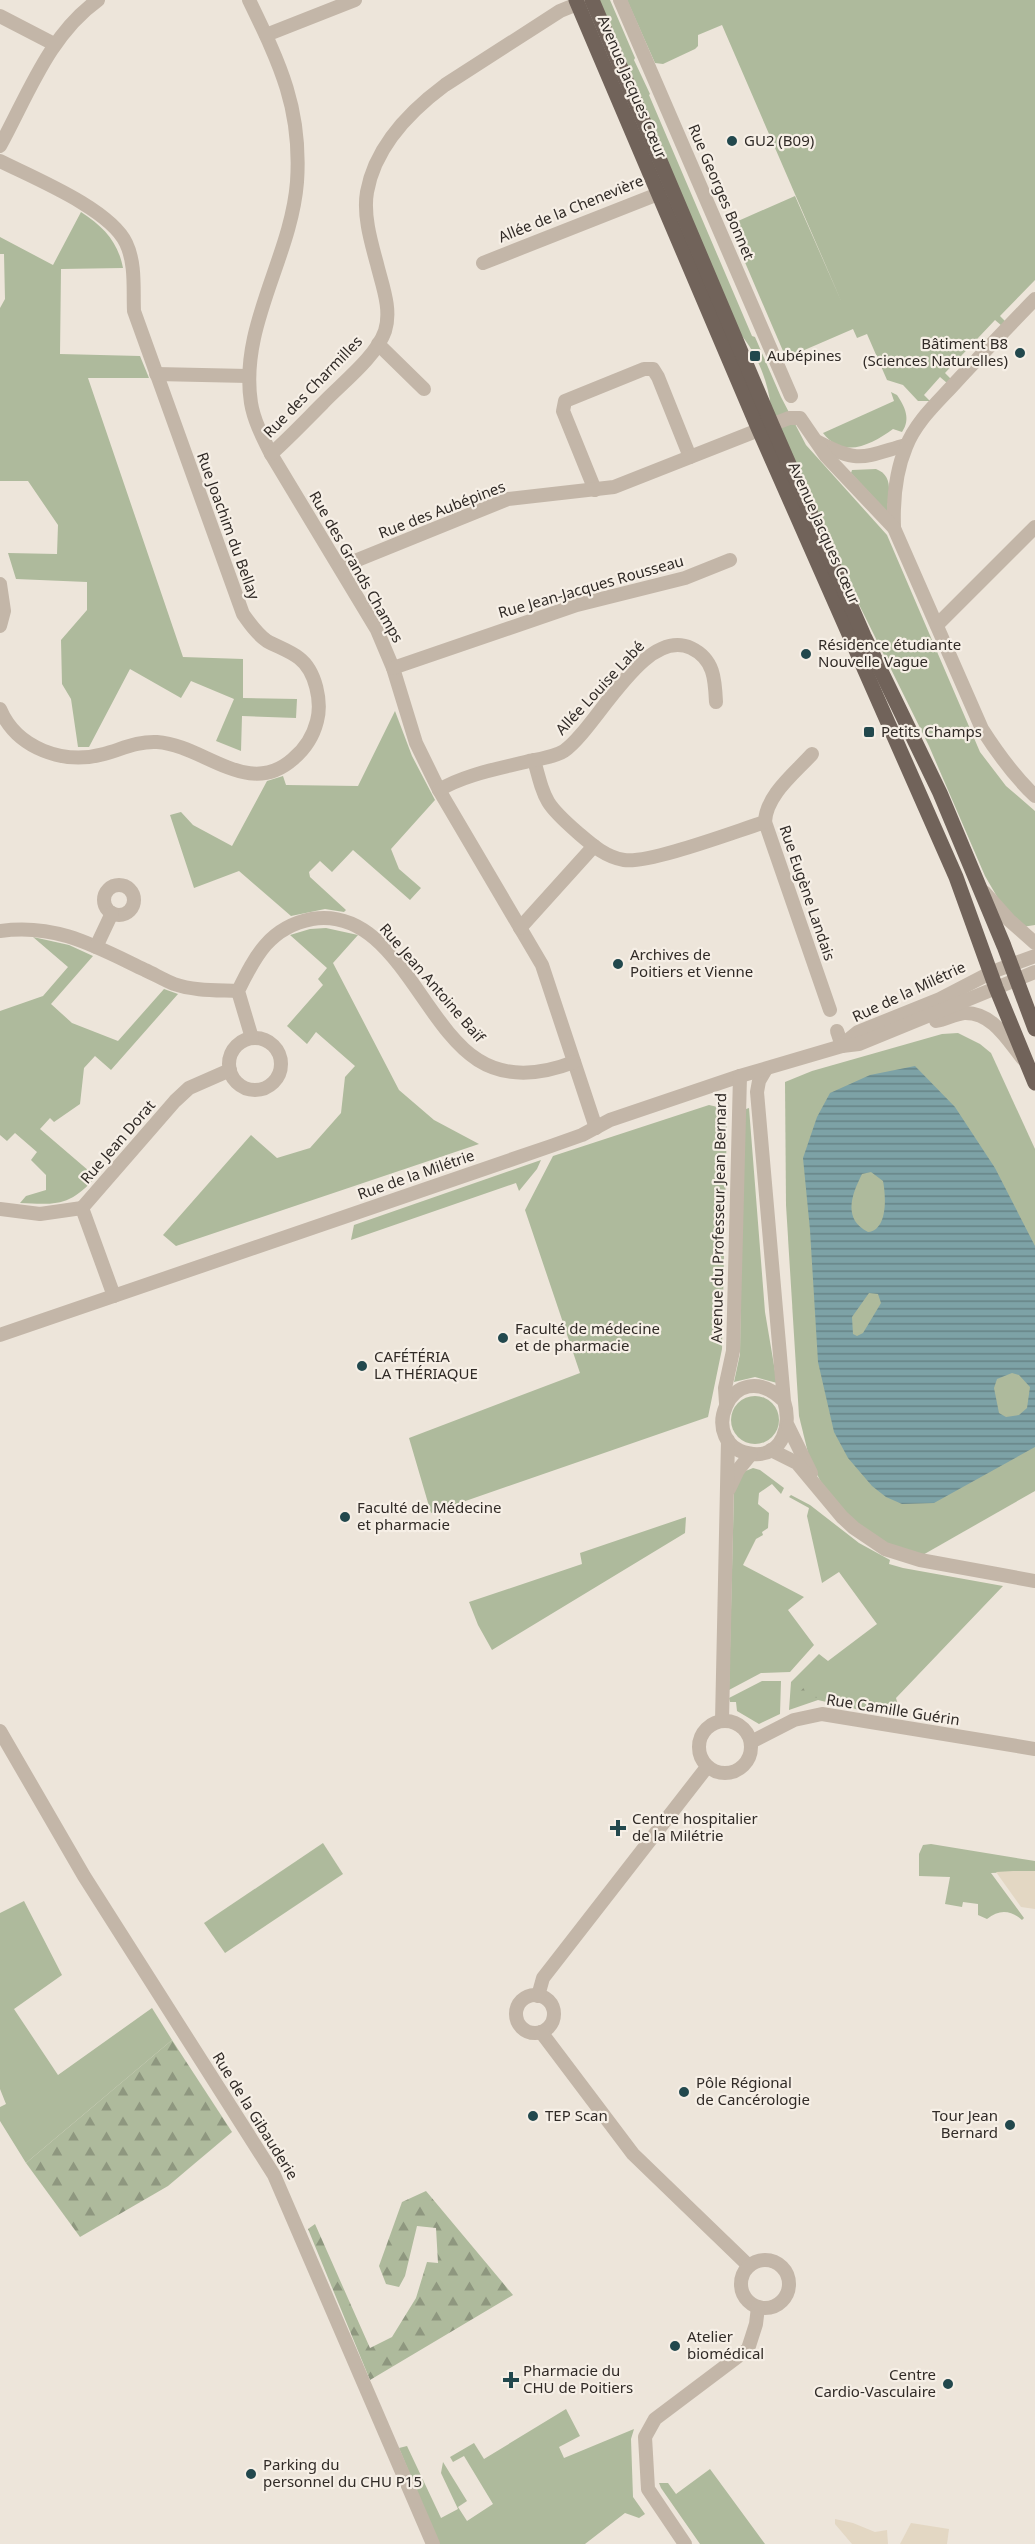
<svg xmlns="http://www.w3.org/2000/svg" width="1035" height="2544" font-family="'Noto Sans',sans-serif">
<defs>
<pattern id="forest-firs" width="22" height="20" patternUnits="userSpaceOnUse" patternTransform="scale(1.5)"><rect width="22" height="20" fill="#aeba9c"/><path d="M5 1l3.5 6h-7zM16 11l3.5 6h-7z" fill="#8e977f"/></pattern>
<pattern id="water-rules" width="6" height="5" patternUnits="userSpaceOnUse" patternTransform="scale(1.5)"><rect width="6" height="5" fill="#7da2a6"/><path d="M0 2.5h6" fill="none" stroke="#678487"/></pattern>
</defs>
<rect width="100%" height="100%" fill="#ede5da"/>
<g fill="#aeba9c">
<path d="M596,0H610L635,58L634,60L650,94L649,95L752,336L755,337L781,397L806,445L887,535L980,752L1006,786L1035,811V925L1022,927L999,900L985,876L929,746L832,550L771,408C768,380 756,351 737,330Z"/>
<polygon points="627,0 1035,0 1035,280 1000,316 1006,322 1002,326 995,320 945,373 951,379 947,383 940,377 924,395 930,401 918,401 903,385 887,380 867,334 857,338 853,329 786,358 729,225 795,196 842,303 722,25 698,35 698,46 695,49 663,64 655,63"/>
<path d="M81,212C104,227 118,242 123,268L61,269L60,354L140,356L149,378H88L183,657L243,659V698L297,699L296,718L242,716L241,751L216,741L234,699L191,681L181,698L130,669L89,747H78L71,699L62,684L61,640L87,610V582L16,579L8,553L57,554L58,525L28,481H0V308L5,299L4,254H0V237L53,265Z"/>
<path d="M891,392L897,395C905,407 911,419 902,432L893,429C872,444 844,460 823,433L894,401Z"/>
<path d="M876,469C895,476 888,496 887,512L851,473L852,470Z"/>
<polygon points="395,711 412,756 435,800 391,849 399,869 421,888 410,900 353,850 332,872 320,861 309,872 310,877 346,910 344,912 325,909 291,916 239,871 194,888 170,815 181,812 193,825 232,846 267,781 283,776 286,785 358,786"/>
<polygon points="326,928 358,935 333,963 399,1090 434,1120 479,1144 176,1246 163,1235 251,1135 277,1158 310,1148 341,1113 345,1077 355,1066 316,1032 307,1044 287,1026 323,985 318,979 327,968 290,935 310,929"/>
<path d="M33,937L69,945L93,956L51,1004L72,1023L118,1041L164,989L178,994L111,1070L95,1056L84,1068L80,1104L54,1122L50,1118L40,1129L96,1177C70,1206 57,1205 20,1203L26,1196L46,1190V1175L31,1160L37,1152L15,1133L7,1141L0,1135V1011L43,996L68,967Z"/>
<polygon points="958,1033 980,1044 991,1053 1035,1149 1035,1491 921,1556 893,1549 856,1524 822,1484 810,1461 799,1416 786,1205 785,1082 812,1071 942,1034"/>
<polygon points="709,1105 722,1108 727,1119 722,1349 708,1417 431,1513 409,1438 580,1373 525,1210 553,1156"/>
<polygon points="749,1108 765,1312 777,1383 755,1377 734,1382 740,1354 743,1110"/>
<polygon points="541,1160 537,1169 519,1191 516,1183 351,1240 354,1225"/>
<circle cx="755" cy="1420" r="24"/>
<polygon points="753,1468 760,1470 784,1488 781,1494 772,1484 759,1493 758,1504 769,1513 768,1528 762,1532 763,1535 756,1539 743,1565 804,1597 788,1610 814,1645 790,1672 761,1673 729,1690 734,1490 743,1472"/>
<polygon points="791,1495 810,1505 859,1543 890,1560 889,1564 903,1568 1003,1586 896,1698 898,1705 860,1710 818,1700 789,1710 791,1682 819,1654 828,1661 877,1624 839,1572 822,1583 807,1516 809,1508 789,1497"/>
<polygon points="686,1517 685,1533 492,1650 478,1625 469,1602 582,1564 580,1553"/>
<polygon points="762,1681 781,1681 780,1714 759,1724 737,1711 736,1702 730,1702 729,1698"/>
<polygon points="323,1843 343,1874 225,1953 204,1923"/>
<path d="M931,1844L1035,1861V1871L991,1873L1024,1918L1022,1920C1011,1910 999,1909 987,1919L978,1915V1904L963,1902L962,1907L945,1904L950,1877L919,1876V1854L923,1845Z"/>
<polygon points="24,1901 62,1975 14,2009 58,2075 152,2008 172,2040 26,2163 0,2121 0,2107 6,2104 0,2089 0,1913"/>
<polygon points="566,2409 580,2436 559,2447 564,2458 634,2429 631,2439 633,2497 645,2514 639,2518 625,2513 585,2544 439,2544 399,2448 407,2446 441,2518 458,2509 441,2473 443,2462 467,2501 458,2507 467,2521 493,2504 464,2456 453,2462 450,2457 474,2443 484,2459"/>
<polygon points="710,2469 765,2544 700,2544 661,2488 659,2483 668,2483 676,2494"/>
</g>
<g fill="url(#forest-firs)">
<polygon points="809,1682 813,1684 813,1688 819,1698 797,1695"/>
<polygon points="172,2040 232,2132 168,2186 80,2237 26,2163"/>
<polygon points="426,2191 513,2295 370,2380 308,2229 315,2224 370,2348 392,2337 416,2298 427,2262 438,2263 436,2228 417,2226 405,2276 399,2287 386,2284 379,2266 402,2202"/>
</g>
<g fill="#e3d7c3">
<polygon points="1013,1871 1035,1871 1035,1909 1021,1907 996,1872"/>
<polygon points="835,2519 853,2523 875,2532 887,2530 888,2544 852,2544 835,2524"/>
<polygon points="911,2523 949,2529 947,2544 900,2544"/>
</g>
<path fill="url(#water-rules)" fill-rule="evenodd" d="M915,1066L955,1107L995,1168L1035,1246V1447L934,1503L902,1504L886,1497L872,1486L848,1458L834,1432L818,1362L810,1230L803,1158L817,1117L830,1093L870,1075ZM871,1172L883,1181C886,1196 888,1230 868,1232C842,1219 852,1194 862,1174ZM869,1293L878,1294L881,1303L863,1333L857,1336L853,1334L852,1317ZM1012,1373L1019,1375L1030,1387L1027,1408L1019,1415L1006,1417L999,1413L994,1388L997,1379Z"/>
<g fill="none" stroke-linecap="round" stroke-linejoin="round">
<g stroke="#c3b6a8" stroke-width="14">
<path d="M249,0C280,64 302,109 297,182C291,258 239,326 251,403C254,421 263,438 271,454L377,630L393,668L416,743L439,790L542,965L596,1128"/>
<polyline points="620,0 791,396"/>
<polyline points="0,16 54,44"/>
<polyline points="266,35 355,0"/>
<path d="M0,146C28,95 49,35 98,0"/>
<path d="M0,161C34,178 110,209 126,243C136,264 133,289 134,311L243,614C250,624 257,634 267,641C278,647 290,651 299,658C316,671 322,702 317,721C313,737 305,749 293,759C248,799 204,745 157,742C138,741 122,749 104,754C64,765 17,749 0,709"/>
<polyline points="483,263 658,194"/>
<polyline points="378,344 424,389"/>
<polyline points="156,374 248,376"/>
<path d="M818,442C859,464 863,457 906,445"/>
<path d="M271,454C289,438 306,420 323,403C342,383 376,357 385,331C392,309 382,285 377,264C371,242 363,215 367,192C375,147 410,111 445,85L560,11L587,0"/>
<polyline points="595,490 563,411 565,401 644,369 653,369 658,377 690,457"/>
<path d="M894,528C893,500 895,473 906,447C916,421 938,402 956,382C982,354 1009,326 1035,299"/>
<path d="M340,567L508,499L614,487L789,418H800L826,456L894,528L982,729C998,754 1014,776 1035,796"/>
<polyline points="0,584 4,611 0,626"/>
<polyline points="937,625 1035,527"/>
<polyline points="393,668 577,605 685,578 730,560"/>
<path d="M534,760C545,801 545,804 577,832C591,844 605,857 624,860C649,864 736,831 765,822L830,1010"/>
<path d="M439,790C466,774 498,769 529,761C540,759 554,757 564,751C597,728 644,626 691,648C714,659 715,679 716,702"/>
<path d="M765,822C766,795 795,773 812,754"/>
<circle cx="119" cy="900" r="15"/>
<polyline points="984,892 1009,920 1035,943"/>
<polyline points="520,928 594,846"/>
<path d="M0,931C56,923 95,946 145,970C154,974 164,980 174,984C194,991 217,990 238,991"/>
<polyline points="96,947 112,913"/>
<path d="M936,1021C946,1019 955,1014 964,1013C992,1012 1007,1039 1023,1059"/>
<polyline points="837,1031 842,1046"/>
<circle cx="255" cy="1064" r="26"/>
<path d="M252,1038L238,991C255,956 270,927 312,919C393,906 421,1024 478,1060C508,1079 543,1074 574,1062"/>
<polyline points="842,1045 858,1032 940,999 992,972 1035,956"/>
<path d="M766,1069L759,1081L757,1092L784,1401C792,1424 783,1457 753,1454C693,1448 731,1349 784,1401"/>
<polyline points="0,1209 40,1214 82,1208"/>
<polyline points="114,1296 82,1208 175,1101 189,1088 230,1070"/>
<polyline points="0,1335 551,1146 582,1135 610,1120 740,1076 842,1046 859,1044 1035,972"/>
<polyline points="726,1403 725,1388 733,1351 740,1076"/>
<polyline points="788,1426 811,1473"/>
<polyline points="771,1450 797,1463 842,1517 854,1528 885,1549 920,1560 1035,1581"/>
<polyline points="729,1489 738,1470 751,1454"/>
<circle cx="725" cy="1747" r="26"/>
<polyline points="722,1721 728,1440"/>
<polyline points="0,1731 84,1876 274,2175 433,2544"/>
<polyline points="751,1742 794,1720 822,1714 1035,1749"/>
<circle cx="535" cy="2014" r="19"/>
<polyline points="538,1996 543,1978 707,1767"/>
<polyline points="541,2032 633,2154 749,2266"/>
<circle cx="765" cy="2284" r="24"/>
<polyline points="685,2544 648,2489 645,2437 655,2419 748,2349 756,2324 758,2307"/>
</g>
<g stroke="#71635a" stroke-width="15">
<polyline points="576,0 759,430 956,877 996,988 1035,1083"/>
<polyline points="592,0 772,425 864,636 940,793 1004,946 1035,1029"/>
</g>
</g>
<g fill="#22484d" stroke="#f6efe6" stroke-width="2">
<circle cx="732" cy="141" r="6"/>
<circle cx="1020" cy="353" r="6"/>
<rect x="749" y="350" width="12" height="12" rx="3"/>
<circle cx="806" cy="654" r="6"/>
<rect x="863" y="726" width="12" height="12" rx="3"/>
<circle cx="618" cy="964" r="6"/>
<circle cx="503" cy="1338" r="6"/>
<circle cx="362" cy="1366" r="6"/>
<circle cx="345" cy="1517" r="6"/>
<path d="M615 1819h6v6h6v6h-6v6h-6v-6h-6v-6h6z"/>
<circle cx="684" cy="2092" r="6"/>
<circle cx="533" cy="2116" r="6"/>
<circle cx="1010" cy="2125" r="6"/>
<circle cx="675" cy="2346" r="6"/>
<path d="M508 2371h6v6h6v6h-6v6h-6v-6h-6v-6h6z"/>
<circle cx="948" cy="2384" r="6"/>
<circle cx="251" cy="2474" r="6"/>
</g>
<g text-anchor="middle" stroke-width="4.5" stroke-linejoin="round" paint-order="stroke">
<g font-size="15" fill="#312b27" stroke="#f6efe6">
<text transform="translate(632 87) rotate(67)" y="5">Avenue Jacques Cœur</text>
<text transform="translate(721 192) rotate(67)" y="5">Rue Georges Bonnet</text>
<text transform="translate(571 209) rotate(-22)" y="5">Allée de la Chenevière</text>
<text transform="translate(313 387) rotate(-46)" y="5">Rue des Charmilles</text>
<text transform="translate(442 510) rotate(-21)" y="5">Rue des Aubépines</text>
<text transform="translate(228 526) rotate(70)" y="5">Rue Joachim du Bellay</text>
<text transform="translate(824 533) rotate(66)" y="5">Avenue Jacques Cœur</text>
<text transform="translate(356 567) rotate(60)" y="5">Rue des Grands Champs</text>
<text transform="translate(591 587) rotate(-16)" y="5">Rue Jean-Jacques Rousseau</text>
<text transform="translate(600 688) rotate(-47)" y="5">Allée Louise Labé</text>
<text transform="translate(807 893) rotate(71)" y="5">Rue Eugène Landais</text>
<text transform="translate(432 983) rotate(49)" y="5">Rue Jean Antoine Baïf</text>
<text transform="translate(909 992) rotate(-25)" y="5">Rue de la Milétrie</text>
<text transform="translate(118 1142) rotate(-49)" y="5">Rue Jean Dorat</text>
<text transform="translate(416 1175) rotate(-19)" y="5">Rue de la Milétrie</text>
<text transform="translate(719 1218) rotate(-89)" y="5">Avenue du Professeur Jean Bernard</text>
<text transform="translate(893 1710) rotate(9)" y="5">Rue Camille Guérin</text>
<text transform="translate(255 2116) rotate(58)" y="5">Rue de la Gibauderie</text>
</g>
<g font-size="15" fill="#312b27" stroke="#f6efe6" text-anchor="start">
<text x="744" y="146">GU2 (B09)</text>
<text x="1008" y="349" text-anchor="end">Bâtiment B8<tspan x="1008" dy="17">(Sciences Naturelles)</tspan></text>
<text x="767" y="361">Aubépines</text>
<text x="818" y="650">Résidence étudiante<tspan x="818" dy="17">Nouvelle Vague</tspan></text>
<text x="881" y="737">Petits Champs</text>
<text x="630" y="960">Archives de<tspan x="630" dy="17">Poitiers et Vienne</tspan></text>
<text x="515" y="1334">Faculté de médecine<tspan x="515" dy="17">et de pharmacie</tspan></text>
<text x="374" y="1362">CAFÉTÉRIA<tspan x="374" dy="17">LA THÉRIAQUE</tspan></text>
<text x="357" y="1513">Faculté de Médecine<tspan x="357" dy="17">et pharmacie</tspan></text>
<text x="632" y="1824">Centre hospitalier<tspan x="632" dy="17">de la Milétrie</tspan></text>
<text x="696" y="2088">Pôle Régional<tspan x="696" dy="17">de Cancérologie</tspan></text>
<text x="545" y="2121">TEP Scan</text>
<text x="998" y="2121" text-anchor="end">Tour Jean<tspan x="998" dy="17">Bernard</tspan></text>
<text x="687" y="2342">Atelier<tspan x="687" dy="17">biomédical</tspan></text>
<text x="523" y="2376">Pharmacie du<tspan x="523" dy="17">CHU de Poitiers</tspan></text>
<text x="936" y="2380" text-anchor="end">Centre<tspan x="936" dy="17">Cardio-Vasculaire</tspan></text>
<text x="263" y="2470">Parking du<tspan x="263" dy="17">personnel du CHU P15</tspan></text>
</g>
</g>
</svg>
